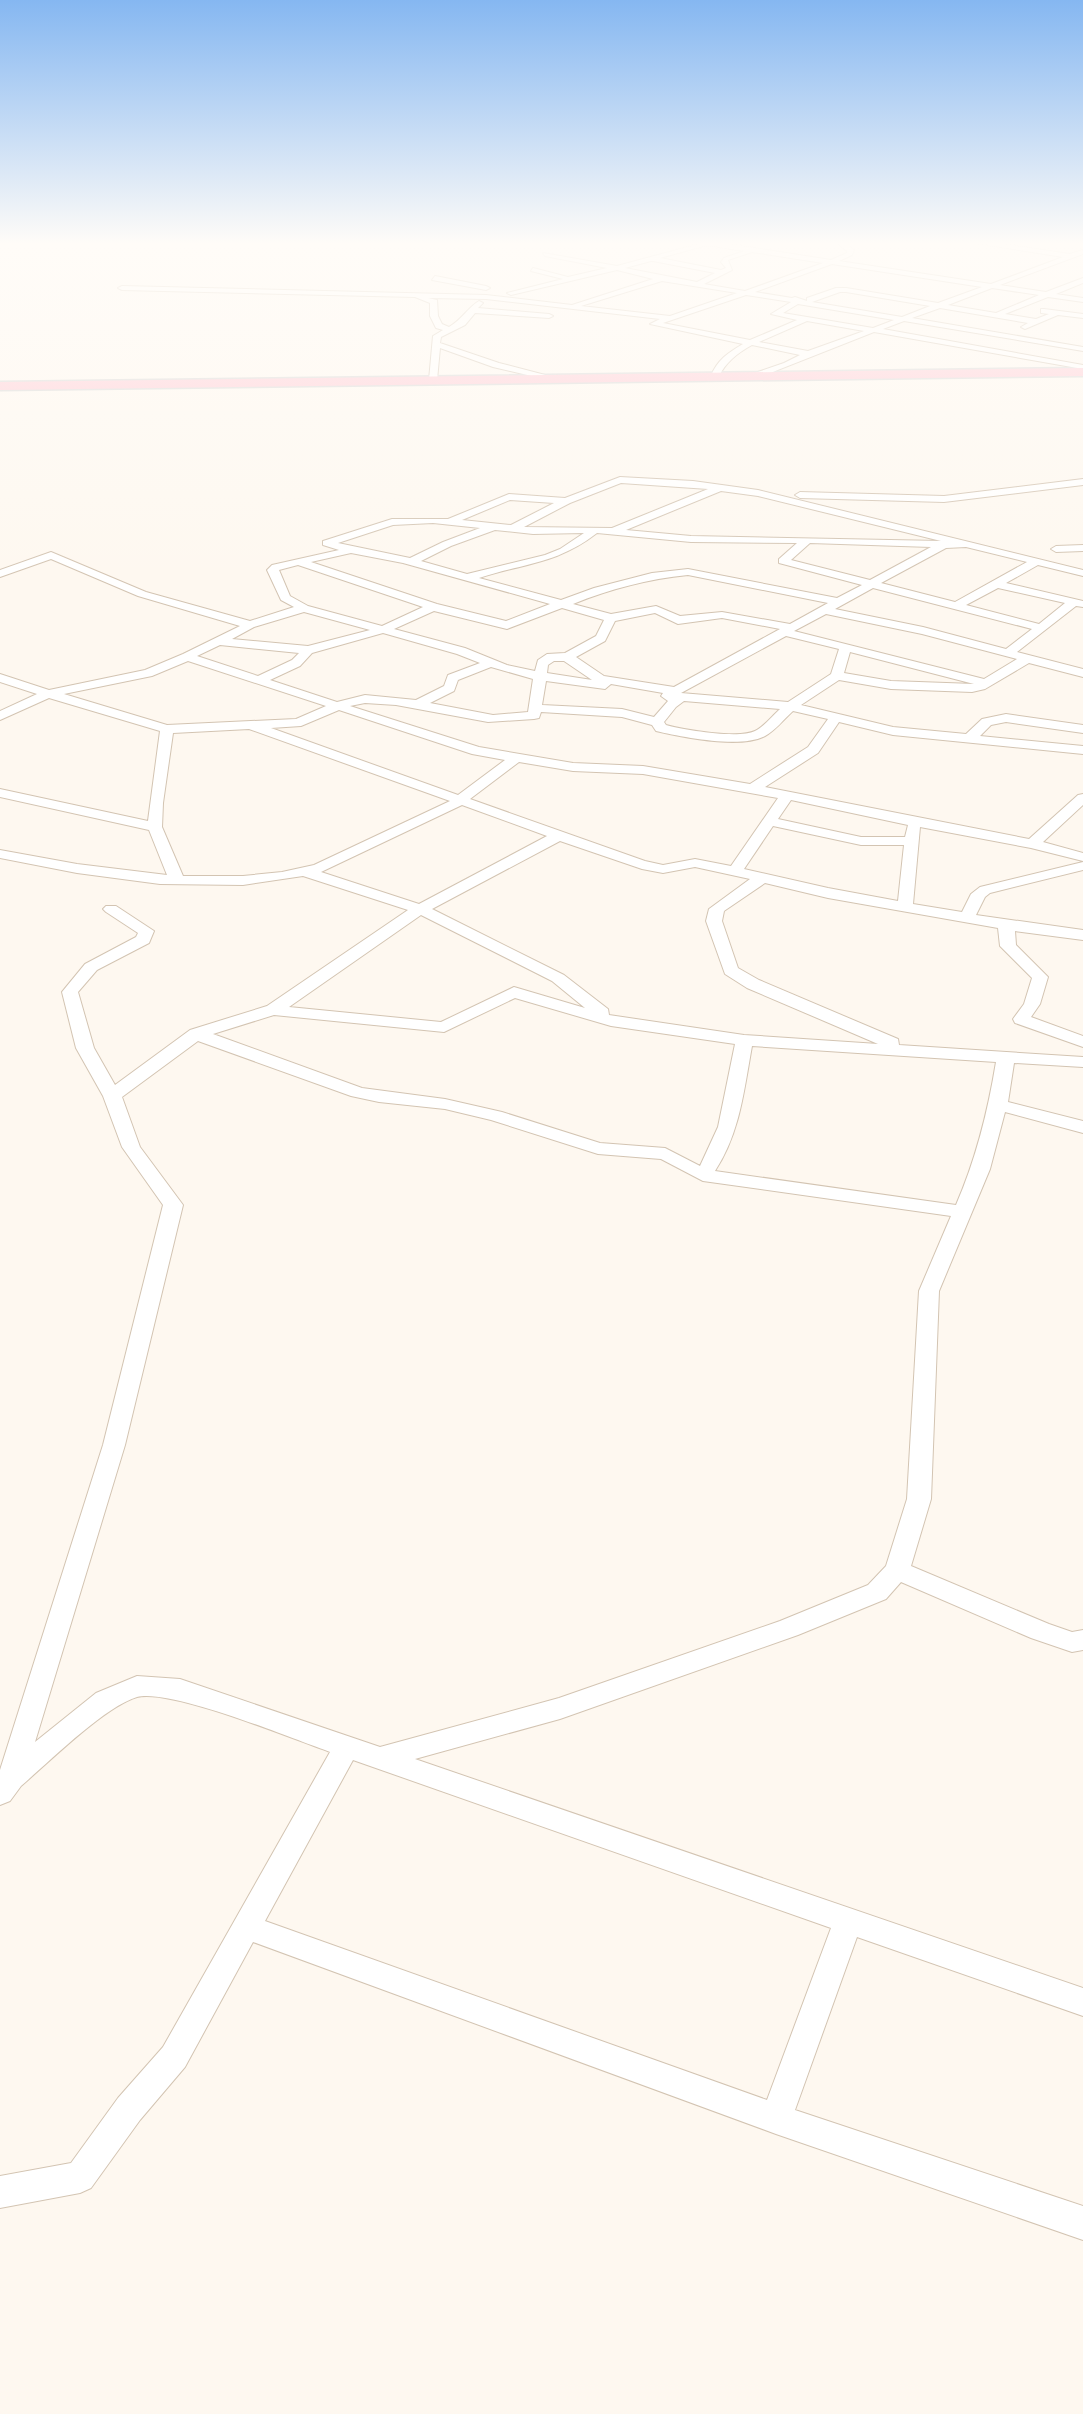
<svg xmlns="http://www.w3.org/2000/svg" width="1083" height="2414" font-family="'Alegreya Sans',sans-serif">
<rect width="100%" height="100%" fill="#fef8f0"/>
<g fill="none" stroke-linecap="round" stroke-linejoin="round">
<defs>
<g id="minor">
<path d="M710,241L831,260L847,253V251L835,241H843L854,250L852,255L839,261L991,284L1063,257L963,241H982L1070,254L1083,250V254L1000,285L1046,292L1083,278V283L1056,294L1083,298V302L1048,297L1005,314L1036,319L1049,314L1041,313V309H1044L1083,314V318L1058,315L1025,329L1021,327L1028,323L940,308L912,318L1083,347V351L904,321L883,329L1083,365V369L874,332L755,379L751,376L752,374L784,363L800,355L752,345C736,354 726,362 718,378L715,379L711,376C717,360 729,352 743,344L650,324L660,319L486,299L428,298L437,300L438,316L442,324L449,327C463,319 467,308 479,301L483,303L478,308L549,314L553,316L549,318L475,313L465,325L441,337L440,343L499,363L549,376V380L493,367L440,348L437,380L433,383L429,380L433,336L443,330L436,328L430,316V303L415,297L122,290L118,288L122,286L486,295L572,305L653,279L617,270L511,295L507,293L563,279L531,271L533,268L568,277L607,268L545,256L543,253L617,266ZM707,245L744,251L724,258L721,262L726,268L721,270L660,258ZM752,252L823,263L745,291L704,284L732,270L728,260ZM651,261H653L715,273L697,282L625,268ZM832,264L982,287L938,303L846,288H836L807,298V301L795,297L792,298L755,292ZM662,281L737,293L670,316L581,306ZM992,288L1039,295L996,313L948,305ZM840,292H846L930,306L902,317L812,302ZM746,295L791,302L771,314L797,320L750,340L663,323ZM798,304L894,320L873,328L783,313ZM807,321L864,331L808,351L759,342Z"/>
<polygon points="435,276 486,286 490,288 486,290 432,280"/>
<path d="M620,477L693,481L758,490L1083,570V576L1038,565L1006,583L1083,601V607L1076,606L1017,652L1083,669V677L1029,663L985,689L972,692L891,689L839,680L801,705L893,727L966,734L982,719L1006,714L1083,725V733L1006,722L991,725L980,736L1083,746V754L893,735L839,722L818,753L765,787L1029,839L1078,795L1083,794V805L1043,842L1083,853V861L1031,848L920,827L913,904L962,912L971,894L980,887L1083,862V870L990,893L985,897L976,915L1083,930V940L1015,931L1016,945L1048,977L1040,1004L1031,1017L1083,1036V1047L1015,1023L1013,1019L1024,1004L1032,978L1000,946L998,928L828,898L765,883L724,911L722,921L738,968L759,980L898,1039L899,1045L1083,1057V1067L1014,1063L1008,1102L1083,1121V1133L1005,1112L990,1169L939,1291L931,1499L911,1566L1049,1624L1072,1632L1083,1630V1650L1072,1652L1031,1638L901,1582L886,1599L798,1635L560,1719L415,1759L1083,1988V2016L857,1937L795,2110L1083,2206V2240L776,2134L253,1942L185,2067L140,2120L91,2188L80,2193L0,2208V2176L71,2163L118,2098L163,2047L330,1752C293,1739 170,1688 137,1697C104,1707 49,1762 21,1786L10,1801L0,1805V1770L103,1445L163,1205L122,1147L103,1096L76,1048L62,992L85,964L136,937L138,933L106,912L103,909L106,906H116L154,931L149,943L97,970L78,992L94,1048L115,1085L190,1030L267,1006L408,910L303,876L243,885L160,884L77,873L0,858V850L77,864L167,875L149,830L0,797V789L148,821L160,731L49,698L0,720V711L37,694L0,682V674L49,690L145,670L183,654L240,626L138,596L51,559L0,577V570L51,552L146,592L250,621L294,607L281,600L267,570L272,565L339,550L323,545V541L392,519H448L509,494L565,498ZM621,483L708,489L612,528L524,527L570,503ZM721,491L758,496L941,541L691,536L626,530ZM510,500L554,503L511,525L462,520ZM433,523L480,528L443,542L410,558L338,543L393,525ZM495,530L533,534L584,533L560,549L545,555L467,574L421,561L451,546ZM597,533L691,542L797,543L779,559V563L862,585L837,598L688,569L652,573L594,588L561,600L479,578C525,563 557,564 597,533ZM810,543L931,547L870,580L791,560ZM966,547L1027,562L955,602L881,583L946,548ZM351,553L403,563L550,604L506,621L437,604L311,562ZM298,565L423,607L382,626L308,606L290,596L279,570ZM688,575L828,603L790,624L722,612L680,616L656,606L611,614L573,604C610,589 648,579 688,575ZM873,588L1032,629L1006,649L923,627L835,609ZM998,588L1065,603L1039,624L966,605ZM562,608L604,620L596,636L565,653L547,654L538,660L535,671L507,665L465,648L394,629L434,611L507,629ZM304,612L370,630L308,646L232,639L254,627ZM655,613L678,624L722,618L780,629L674,687L604,676L576,657L605,641L615,621ZM826,614L922,634L1017,659L984,679L794,631ZM383,633L457,654L480,663L448,675L444,686L416,700L365,695L337,702L270,680L300,666L312,653ZM786,636L839,649L831,674L788,702L681,693ZM220,645L299,653L292,660L258,676L197,656ZM850,652L974,684L891,681L844,673ZM188,661L326,706L296,719L167,725L64,694L152,676ZM554,661H564L592,680L547,673L548,665ZM491,667L533,679L528,712L493,715L430,703L454,691L458,680ZM546,681L605,689L611,684L663,693L661,696L668,701L654,717L622,709L542,705ZM684,701L780,709C772,716 764,727 755,731C739,739 684,730 666,725L664,722L676,707ZM365,703L396,705L488,722L534,719L539,718L541,712L622,717L652,725L656,731C682,737 741,749 765,736C775,731 784,719 793,711L828,719L808,747L750,784L643,766L573,763L479,747L350,706ZM339,710L472,754L505,760L458,795L271,728L301,726ZM249,729L450,801L314,865L282,872L243,876H183L162,827L163,803L173,733ZM519,762L573,771L643,774L778,798L731,866L695,859L663,865L645,861L470,799ZM791,800L908,825L905,837H861L778,819ZM462,805L547,836L419,904L321,872ZM773,826L861,845H904L898,901L828,888L744,869ZM560,841L642,869L663,873L695,867L750,879L709,909L706,921L725,974L747,988L878,1044L744,1035L609,1015L608,1009L564,975L432,909ZM421,915L552,981L585,1008L514,987L441,1022L289,1007ZM515,998L611,1026L735,1044L718,1127L700,1166L665,1148L600,1143L502,1112L445,1099L362,1088L213,1034L274,1015L444,1032ZM198,1041L351,1096L379,1102L445,1109L491,1120L598,1154L661,1159L703,1181L951,1216L919,1291L907,1499L886,1566L868,1585L780,1621L559,1698L380,1747L180,1679L137,1676L96,1693L35,1742L125,1445L183,1205L140,1147L122,1097ZM752,1046L996,1062C988,1111 976,1159 956,1205L715,1171C740,1133 744,1090 752,1046ZM353,1760L831,1928L767,2100L265,1921Z"/>
<polygon points="1083,479 1083,485 944,502 800,498 795,495 800,492 944,496"/>
<polygon points="1083,545 1083,551 1056,552 1051,549 1056,546"/>
</g>
<polygon id="trunk" points="1083,368 1083,376 0,390 0,382"/>
</defs>
<use href="#minor" stroke="#d3c4b2" stroke-width="2"/>
<use href="#trunk" stroke="#d7d6d5" stroke-width="3"/>
<use href="#minor" fill="#fff" fill-rule="evenodd"/>
<use href="#trunk" fill="#fec8d3" fill-rule="evenodd"/>
</g>
<linearGradient id="sky" x2="0" y2="1"><stop stop-color="#85b7f1"/><stop offset="0.42" stop-color="#fffcf8"/><stop offset="1" stop-color="#fffcf8" stop-opacity="0"/></linearGradient>
<rect width="1083" height="579" fill="url(#sky)"/>
</svg>
